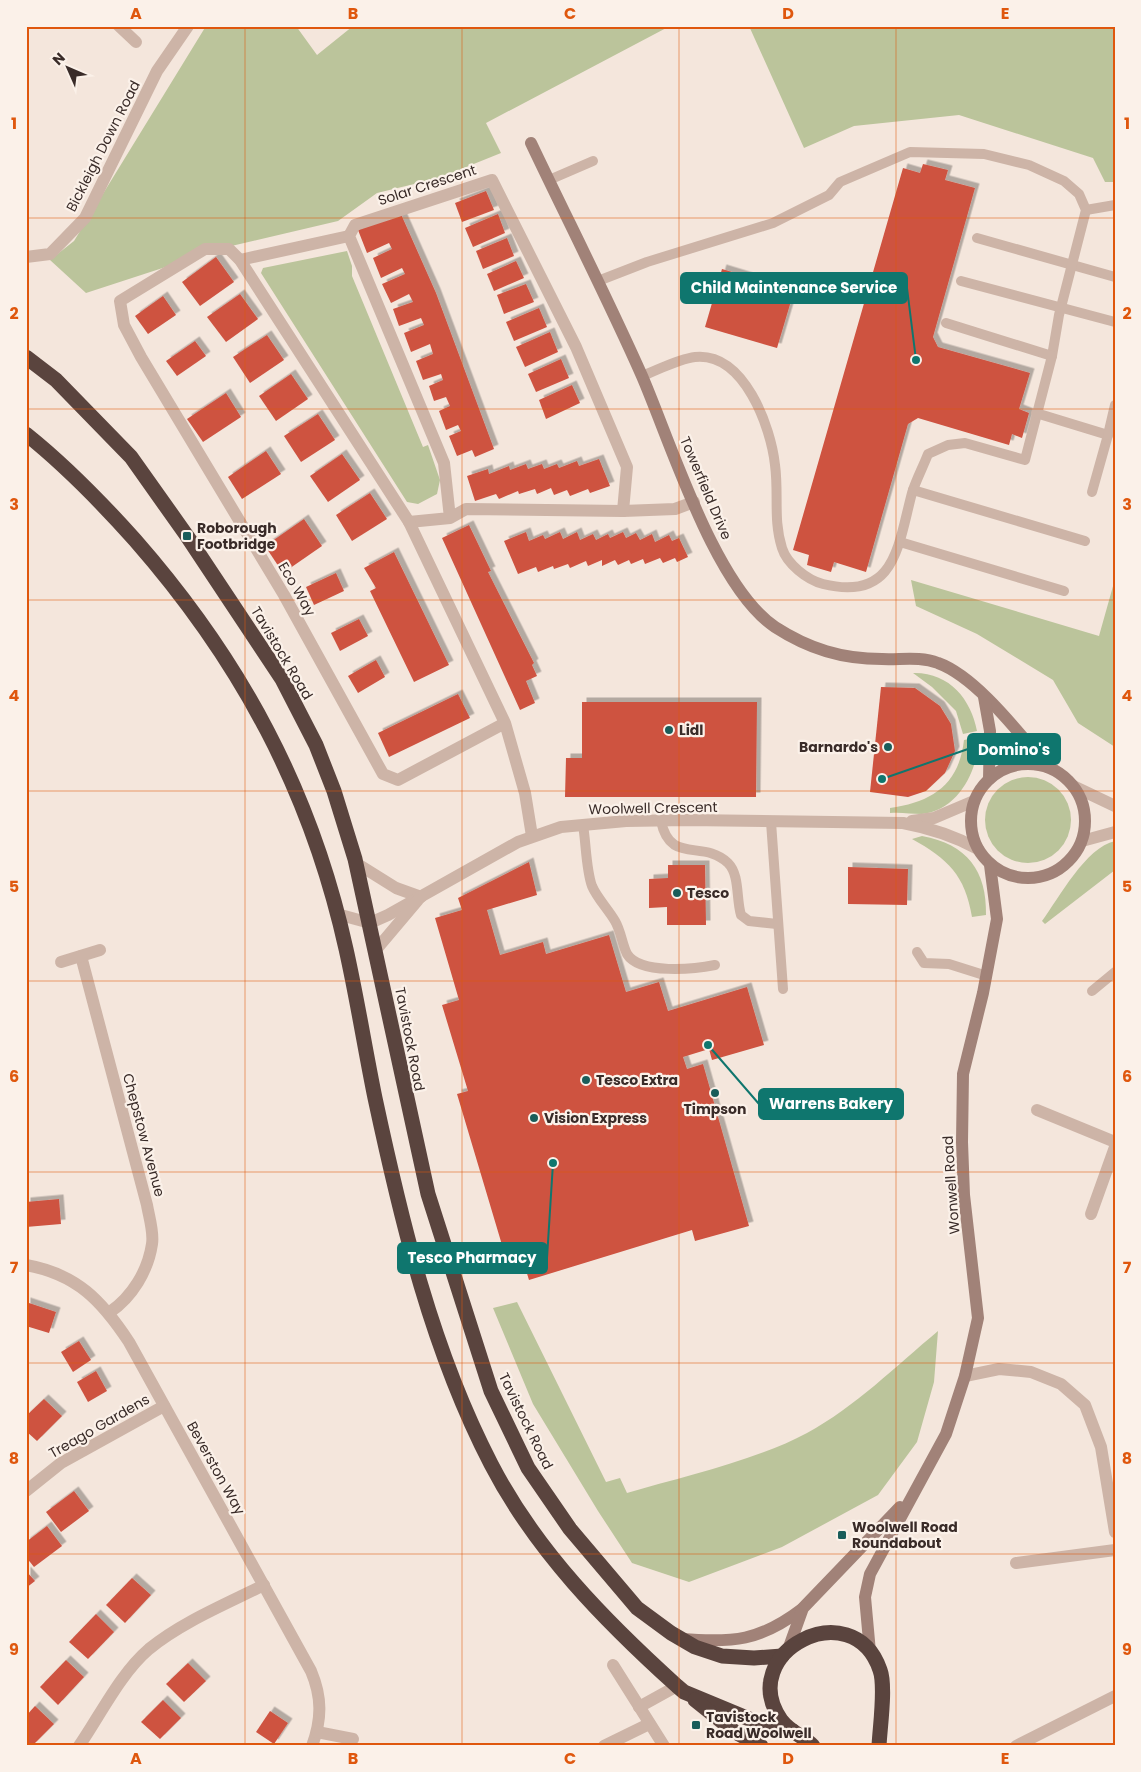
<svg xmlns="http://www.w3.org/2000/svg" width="1141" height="1772" font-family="Poppins,sans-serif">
<defs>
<filter id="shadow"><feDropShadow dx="4.5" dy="-4.5" stdDeviation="0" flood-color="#0004"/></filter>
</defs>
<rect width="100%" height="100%" fill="#f4e6dc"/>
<g fill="#bbc49b">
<polygon points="206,26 296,26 317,55 353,26 670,26 486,123 501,153 439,178 377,193 338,221 227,247 86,293 50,260 74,241"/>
<polygon points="749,26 1115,26 1115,182 1105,182 1093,158 959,115 854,126 804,148"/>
<polygon points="347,251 352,266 352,276 423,447 428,445 440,480 437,494 418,504 407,502 261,273 263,268"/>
<polygon points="1115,579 1115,747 1078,723 1053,680 977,634 916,606 911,580 1099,636"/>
<path d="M913,673C949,672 971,699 977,731L963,734L956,711L932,687Z"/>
<path d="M979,737C978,770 959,810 922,814C911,814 901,812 890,813V808C932,802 959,785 964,740Z"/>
<circle cx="1028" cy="820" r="43"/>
<path d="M922,836C967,844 987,871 986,915L972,917C965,875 948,859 912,839Z"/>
<path d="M1115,841V870L1045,924L1042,921C1059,898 1086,847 1115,841Z"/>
<path d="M517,1302L606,1482L620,1478L627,1493C682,1477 757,1460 807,1433C855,1407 896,1366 938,1331L934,1382L917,1442L878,1495L782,1547L689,1582L632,1563L598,1511L533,1404L493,1308Z"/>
</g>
<g fill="#ce5240" filter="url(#shadow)">
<polygon points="923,164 948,170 945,180 975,188 933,337 938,347 1030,373 1019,409 1029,413 1022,438 1012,434 1009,445 918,418 908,424 866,572 834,562 831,572 807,565 809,555 793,550 903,168 920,173"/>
<polygon points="486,191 494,210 462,222 455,203"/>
<polygon points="400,212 436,293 494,449 475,457 472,450 457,456 449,436 461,431 458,425 446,430 439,411 450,406 446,397 434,401 429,386 443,380 441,374 423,380 416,361 433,354 430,344 411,352 404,333 424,325 421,318 399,326 393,309 413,302 409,294 391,303 382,284 405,274 402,268 381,278 373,258 392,249 389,243 367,253 358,230"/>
<polygon points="498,214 505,233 473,247 465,228"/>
<polygon points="507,238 514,256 483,269 476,251"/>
<polygon points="216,257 234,282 200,306 182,282"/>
<polygon points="516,261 524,278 494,291 487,274"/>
<polygon points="722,269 794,291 777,348 705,327"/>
<polygon points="526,284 534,302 504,314 497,295"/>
<polygon points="240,294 258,319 226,342 207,317"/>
<polygon points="163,296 176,315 148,334 135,316"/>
<polygon points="539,308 547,327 514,341 506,322"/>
<polygon points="550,332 558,352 525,367 516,347"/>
<polygon points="267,335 284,360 250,383 233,357"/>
<polygon points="195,341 206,356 177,376 166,361"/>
<polygon points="561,359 569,378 536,392 528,374"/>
<polygon points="291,374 308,399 276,421 259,396"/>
<polygon points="572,385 580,403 546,419 539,400"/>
<polygon points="226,393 241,417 203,442 187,419"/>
<polygon points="318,414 335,440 301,462 284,436"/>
<polygon points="266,451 281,474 242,499 228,477"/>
<polygon points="342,454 360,480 328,502 310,476"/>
<polygon points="599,459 610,486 590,493 588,489 570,496 567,490 554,495 551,488 537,494 535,489 519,494 518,491 499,499 496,494 475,501 467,476 488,469 489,474 509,466 510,470 526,464 528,469 542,464 544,469 557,464 559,468 577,461 579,466"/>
<polygon points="370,493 387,519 352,541 336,515"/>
<polygon points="304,519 322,546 283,573 265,546"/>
<polygon points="469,525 491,571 488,572 534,663 532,665 537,676 526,681 535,703 520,710 442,538"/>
<polygon points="526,532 529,541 543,535 545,539 560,532 563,539 577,532 580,540 593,534 596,540 608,534 610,538 623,532 626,538 636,533 640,540 652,534 655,542 669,535 672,541 679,538 688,557 677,562 675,558 663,563 660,558 645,564 643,559 631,564 629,560 618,565 615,560 602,566 602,560 588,566 586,561 570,568 568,564 554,569 553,566 538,572 536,567 518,574 504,541"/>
<polygon points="394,552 449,665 414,682 370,591 376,588 364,568"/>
<polygon points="336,573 344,591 314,605 306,587"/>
<polygon points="359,619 368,636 340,651 331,633"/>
<polygon points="376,660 385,677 358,693 348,676"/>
<polygon points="881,687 915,688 940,706 951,724 955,751 945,773 926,791 908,797 870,792"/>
<polygon points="458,694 470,718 389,757 378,733"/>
<polygon points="582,702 757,702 756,797 565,797 566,758 582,758"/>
<polygon points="529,862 537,895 487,910 500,955 543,942 546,954 609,935 626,992 659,982 668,1011 747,987 764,1045 712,1060 709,1049 683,1057 687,1069 703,1064 749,1226 695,1241 692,1230 529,1280 520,1251 505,1255 457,1094 468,1091 442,1005 459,1000 435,918 462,910 458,898"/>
<polygon points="668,865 705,865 706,925 667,925 667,907 649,908 649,879 668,878"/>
<polygon points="848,867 908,869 907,905 848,904"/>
<polygon points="59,1199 61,1224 26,1227 26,1202"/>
<polygon points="26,1302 56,1312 49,1333 26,1326"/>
<polygon points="79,1341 91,1360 73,1372 61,1352"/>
<polygon points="96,1371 107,1391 88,1402 77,1382"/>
<polygon points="44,1399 62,1416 37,1441 26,1431 26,1416"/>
<polygon points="74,1491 89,1511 61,1532 46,1512"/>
<polygon points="47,1526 62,1546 34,1567 26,1557 26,1542"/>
<polygon points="26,1571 35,1581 26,1588"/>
<polygon points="132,1578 151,1595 125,1623 106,1605"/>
<polygon points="96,1614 114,1632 88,1659 69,1642"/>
<polygon points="66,1660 84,1677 58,1705 40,1687"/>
<polygon points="188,1663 206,1681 184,1702 166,1684"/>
<polygon points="163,1700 181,1718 160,1739 141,1722"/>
<polygon points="35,1706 54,1724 32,1746 26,1746 26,1716"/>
<polygon points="270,1711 288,1723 274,1744 256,1732"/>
</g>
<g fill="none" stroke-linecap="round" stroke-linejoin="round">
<g stroke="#cdb4a7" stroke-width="10">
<polyline points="549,180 593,161"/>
<polyline points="1086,210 1115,205"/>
<polyline points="977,238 1115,277"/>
<path d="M598,281L647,262L773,223L829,195L840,182L910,152L984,154L1029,165L1064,181L1079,194L1086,210L1059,315L1052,356L1025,460L965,443L948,445L928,454C923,467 916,480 912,493C898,545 896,602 823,584C807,580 787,564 782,548C773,520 779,494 775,465C771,427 744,352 695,357C678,359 658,370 642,376"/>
<polyline points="961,281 1115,322"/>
<polyline points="946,323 1052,356"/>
<polyline points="1036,413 1108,435 1092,492"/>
<polyline points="1108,435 1115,405"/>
<polyline points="913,490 1085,541"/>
<polyline points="900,542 1064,591"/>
<path d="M661,821C670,865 703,839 728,863C740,875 736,899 741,915L749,921L777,924"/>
<polyline points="771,822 783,989"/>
<path d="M583,825C586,842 586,870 592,886C597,898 608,909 615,921C621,931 622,944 627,954C640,975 695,969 715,965"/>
<polyline points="917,952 924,963 949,964 987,976"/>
<polyline points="1092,991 1115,972"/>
</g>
<g stroke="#cdb4a7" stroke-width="12">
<polyline points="119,26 136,42"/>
<polyline points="26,257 50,254 85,218 157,71 188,26"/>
<polyline points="240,260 349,236"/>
<polyline points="623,511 675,509 694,502"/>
<polyline points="409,522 450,518 466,509 623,511 627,467 576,347 492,180 355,225 349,236 444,463 450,518"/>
<polyline points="505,723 398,780 383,774 284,595 141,357 124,325 120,301 205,249 229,249 240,260 409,522 505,723 525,793 532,836"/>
<polyline points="1073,786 1115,806"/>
<polyline points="912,821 934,818 974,801"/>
<polyline points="1082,841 1115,832"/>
<polyline points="356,863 396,888 421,897"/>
<path d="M337,914L370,923L388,915L518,842L561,827L626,821L687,820L903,823C930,828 953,835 978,849"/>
<polyline points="375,951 418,900"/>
<path d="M81,956L147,1205C149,1217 154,1232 152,1244C148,1271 132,1297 110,1312"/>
<polyline points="61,962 100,950"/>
<polyline points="1037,1110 1115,1142"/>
<polyline points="1091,1214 1115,1147"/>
<path d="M26,1265C77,1274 102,1301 129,1342L311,1671C322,1697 322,1719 312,1746"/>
<polyline points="965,1376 999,1369 1031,1372 1061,1384 1085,1405 1101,1447 1115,1532"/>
<polyline points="26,1491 61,1463 164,1406"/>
<polyline points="1016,1563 1115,1550"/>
<polyline points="613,1665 664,1746"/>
<polyline points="639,1707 677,1686"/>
<polyline points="317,1732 353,1739"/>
<path d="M79,1746C101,1714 120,1674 149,1649C182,1622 226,1604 264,1585"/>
<polyline points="604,1746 649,1724"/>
<polyline points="1016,1746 1115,1696"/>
</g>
<g stroke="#a18278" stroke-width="12">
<path d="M531,143C568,221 607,297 642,376C671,443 715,587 775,627C809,649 842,659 882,659C900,660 920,656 938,663C977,677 1021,736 1048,767"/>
<polyline points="984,697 990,731 989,779"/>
<circle cx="1028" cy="821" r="57"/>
<path d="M682,1639C733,1643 760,1641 802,1609"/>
<polyline points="789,1647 803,1608 900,1507"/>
<polyline points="870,1652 865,1597 870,1574 946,1434 965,1376 978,1318 964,1195 962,1142 963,1074 983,993 997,919 990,865"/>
</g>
<g stroke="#5a443e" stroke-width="15">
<polyline points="26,357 56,380 131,457 187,536 282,679 316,745 334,791 355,859 428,1194 491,1391 528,1468 570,1529 637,1608 671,1633 695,1647 722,1656 754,1658 782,1656"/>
<path d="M26,434C66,466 101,502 135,540C241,661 311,791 346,949C357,998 365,1049 375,1098C402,1224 432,1350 491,1464C536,1551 605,1621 677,1686L684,1692L764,1725L793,1731"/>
<polyline points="695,1700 735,1732 761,1746"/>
<path d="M813,1746C803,1736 790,1732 781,1720C734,1652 853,1591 880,1670C886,1686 880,1726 879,1746"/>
</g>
</g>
<path fill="none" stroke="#df570d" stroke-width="1" stroke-opacity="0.55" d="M245,26V1746M462,26V1746M679,26V1746M896,26V1746M26,218H1115M26,409H1115M26,600H1115M26,791H1115M26,981H1115M26,1172H1115M26,1363H1115M26,1554H1115"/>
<g fill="#1a5d5a" stroke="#fbf1e9" stroke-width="2">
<rect x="182" y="531" width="10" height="10" rx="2.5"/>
<circle cx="669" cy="730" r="5"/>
<circle cx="888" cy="747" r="5"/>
<circle cx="677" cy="893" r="5"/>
<circle cx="586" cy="1080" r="5"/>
<circle cx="715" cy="1093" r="5"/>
<circle cx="534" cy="1118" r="5"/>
<rect x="837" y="1530" width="10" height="10" rx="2.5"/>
<rect x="691" y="1720" width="10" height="10" rx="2.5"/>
</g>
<g text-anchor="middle" stroke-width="4.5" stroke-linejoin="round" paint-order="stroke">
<g font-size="14" fill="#392b28" stroke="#fbf1e9">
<text transform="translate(103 146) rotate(-63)" y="5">Bickleigh Down Road</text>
<text transform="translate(427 185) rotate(-18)" y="5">Solar Crescent</text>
<text transform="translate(706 488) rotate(67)" y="5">Towerfield Drive</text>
<text transform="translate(297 589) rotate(60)" y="5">Eco Way</text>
<text transform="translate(282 653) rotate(59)" y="5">Tavistock Road</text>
<text transform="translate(653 808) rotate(-1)" y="5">Woolwell Crescent</text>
<text transform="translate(410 1039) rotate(79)" y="5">Tavistock Road</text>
<text transform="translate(144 1135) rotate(75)" y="5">Chepstow Avenue</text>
<text transform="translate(951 1185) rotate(-94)" y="5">Wonwell Road</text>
<text transform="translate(526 1421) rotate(64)" y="5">Tavistock Road</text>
<text transform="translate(99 1426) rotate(-30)" y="5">Treago Gardens</text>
<text transform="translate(216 1468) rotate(61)" y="5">Beverston Way</text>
</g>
<g font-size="14" font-weight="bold" fill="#392b28" stroke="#fbf1e9" text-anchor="start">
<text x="197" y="533">Roborough<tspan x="197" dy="16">Footbridge</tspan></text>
<text x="679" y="735">Lidl</text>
<text x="878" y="752" text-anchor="end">Barnardo's</text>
<text x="687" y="898">Tesco</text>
<text x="596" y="1085">Tesco Extra</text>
<text x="715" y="1114" text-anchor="middle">Timpson</text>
<text x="544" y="1123">Vision Express</text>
<text x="852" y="1532">Woolwell Road<tspan x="852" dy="16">Roundabout</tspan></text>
<text x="706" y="1722">Tavistock<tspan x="706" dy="16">Road Woolwell</tspan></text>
</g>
</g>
<path fill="none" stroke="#0f766e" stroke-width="2" d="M916 360L907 288M882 779L968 749M708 1045L759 1104M553 1163L547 1258"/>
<g fill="#0f766e" stroke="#fbf1e9" stroke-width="2">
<circle cx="916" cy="360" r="5"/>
<circle cx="882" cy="779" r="5"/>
<circle cx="708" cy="1045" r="5"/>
<circle cx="553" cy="1163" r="5"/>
</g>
<g fill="#0f766e" stroke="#0f766e" stroke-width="2">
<rect x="681" y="273" width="226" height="30" rx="5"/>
<rect x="968" y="734" width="92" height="30" rx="5"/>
<rect x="759" y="1089" width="144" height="30" rx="5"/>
<rect x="398" y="1243" width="149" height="30" rx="5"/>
</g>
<g font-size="15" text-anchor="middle" font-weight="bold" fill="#fff">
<text x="794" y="293">Child Maintenance Service</text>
<text x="1014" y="755">Domino's</text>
<text x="831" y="1109">Warrens Bakery</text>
<text x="472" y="1263">Tesco Pharmacy</text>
</g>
<rect width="1141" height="1772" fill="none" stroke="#fbf1e9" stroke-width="55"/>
<g transform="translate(68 68) rotate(315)" stroke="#fbf1e9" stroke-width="4" paint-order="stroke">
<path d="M0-4L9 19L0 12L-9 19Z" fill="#392b28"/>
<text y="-8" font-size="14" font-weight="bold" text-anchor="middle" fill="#392b28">N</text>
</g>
<rect x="28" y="28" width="1086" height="1716" fill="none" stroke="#df570d" stroke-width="2"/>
<g font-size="16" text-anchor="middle" font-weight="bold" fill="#df570d">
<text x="136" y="19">A</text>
<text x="353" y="19">B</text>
<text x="570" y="19">C</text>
<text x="788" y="19">D</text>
<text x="1005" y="19">E</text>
<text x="14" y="129">1</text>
<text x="1127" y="129">1</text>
<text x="14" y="319">2</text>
<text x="1127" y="319">2</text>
<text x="14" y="510">3</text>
<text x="1127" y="510">3</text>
<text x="14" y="701">4</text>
<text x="1127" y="701">4</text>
<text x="14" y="892">5</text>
<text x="1127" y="892">5</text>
<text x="14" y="1082">6</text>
<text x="1127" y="1082">6</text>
<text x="14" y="1273">7</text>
<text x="1127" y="1273">7</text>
<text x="14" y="1464">8</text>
<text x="1127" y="1464">8</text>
<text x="14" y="1655">9</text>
<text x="1127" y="1655">9</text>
<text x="136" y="1764">A</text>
<text x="353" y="1764">B</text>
<text x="570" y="1764">C</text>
<text x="788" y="1764">D</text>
<text x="1005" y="1764">E</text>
</g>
</svg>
